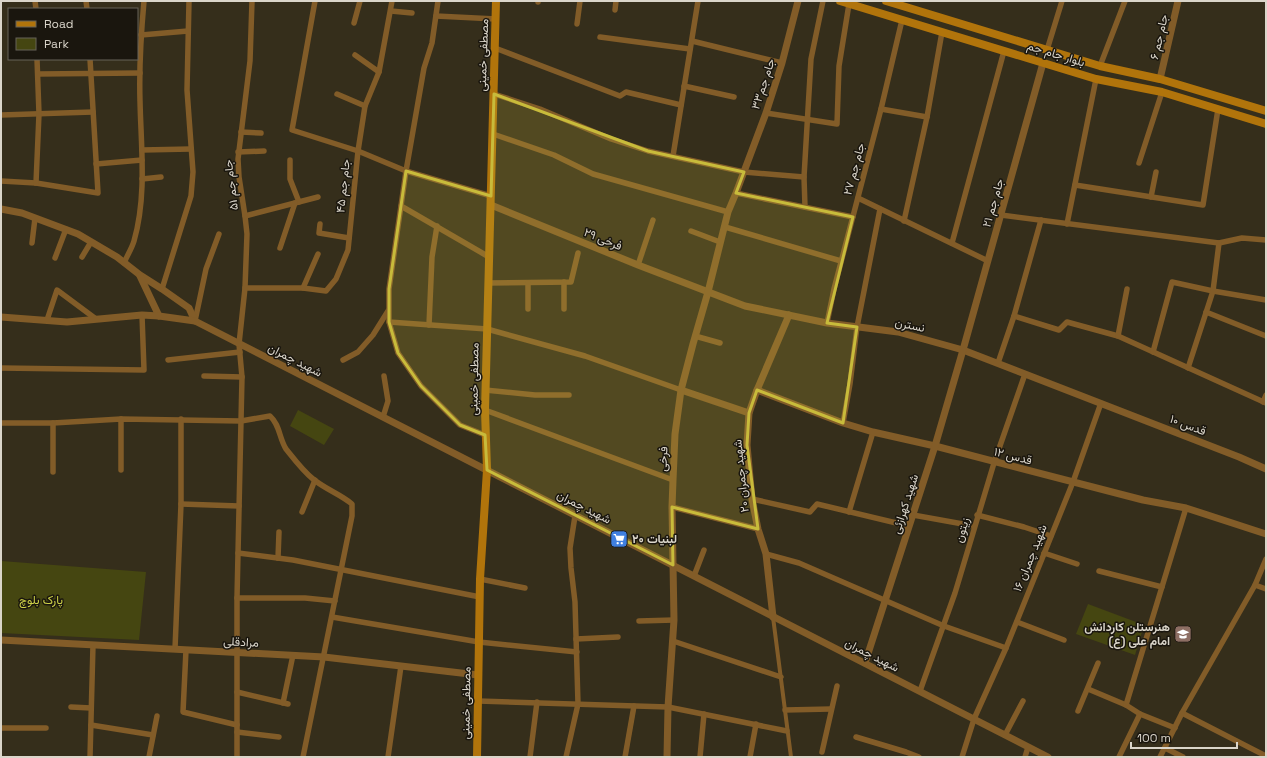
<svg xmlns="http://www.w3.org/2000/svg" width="1267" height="758" font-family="'Space Grotesk',Vazirmatn,sans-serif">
<rect width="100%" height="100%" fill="#352e1b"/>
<g fill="#454611">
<polygon points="298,410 334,429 324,445 290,426"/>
<polygon points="1,561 146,572 139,640 1,633"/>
<polygon points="1088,604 1144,625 1135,655 1076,634"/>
</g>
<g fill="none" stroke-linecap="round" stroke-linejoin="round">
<polyline stroke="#825c28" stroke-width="4" points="773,617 791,757"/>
<g stroke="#825c28" stroke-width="5.5">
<polyline points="35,1 36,9"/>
<polyline points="86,1 87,9"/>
<polyline points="315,1 292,130 358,151 406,171 491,196"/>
<polyline points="438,1 432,43 424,68 406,171 389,289 389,322 398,353 421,386 460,425 485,435"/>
<polyline points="538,2 538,1"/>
<polyline points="615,10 616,1"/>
<polyline points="391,11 412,13"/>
<polyline points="436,16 496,19"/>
<polyline points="354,23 360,1"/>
<polyline points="577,24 580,1"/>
<polyline points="141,35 188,31"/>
<polyline points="600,37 690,49"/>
<polyline points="692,41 782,63"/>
<polyline points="495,48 620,96 626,92 681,105"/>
<polyline points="1047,50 1062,1"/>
<polyline points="355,55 379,72"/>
<polyline points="1100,66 1125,1"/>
<polyline points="38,74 140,73"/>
<polyline points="684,86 734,97"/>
<polyline points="337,94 365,106"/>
<polyline points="494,94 540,109 611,139 648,151 744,172 804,177"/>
<polyline points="881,109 927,117"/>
<polyline points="766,113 837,124 839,66 849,4"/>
<polyline points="1,115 93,112"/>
<polyline points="241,132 261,133"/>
<polyline points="493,134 554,155 593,174 728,212"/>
<polyline points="142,150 191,149"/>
<polyline points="238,152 264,151"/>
<polyline points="673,156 698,1"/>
<polyline points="290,160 290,179 299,202"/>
<polyline points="1139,163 1162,92"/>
<polyline points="96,164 142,160"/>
<polyline points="142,179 161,177"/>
<polyline points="1,181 36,183 98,193 90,59"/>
<polyline points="36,183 39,114 37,59"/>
<polyline points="1075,185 1203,205 1218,109"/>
<polyline points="736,193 853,217"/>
<polyline points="1151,197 1156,172"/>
<polyline points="858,198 988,261"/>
<polyline points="401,206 489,257"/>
<polyline points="805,207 804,177 811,59 823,1"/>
<polyline points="1001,215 1219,243 1242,238 1266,240"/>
<polyline points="245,216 318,197"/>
<polyline points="904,221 927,117 942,32"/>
<polyline points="320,224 319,233 349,238"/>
<polyline points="1067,224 1096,79"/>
<polyline points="725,227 841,261"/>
<polyline points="691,231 720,242"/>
<polyline points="32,243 35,218"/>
<polyline points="952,243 1004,51"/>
<polyline points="280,248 295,203"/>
<polyline points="82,257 91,242"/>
<polyline points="55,258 66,229"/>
<path d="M124,263C127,256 132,248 134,241C147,196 141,147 140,101C139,68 141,34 144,1"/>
<polyline points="638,265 653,220"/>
<polyline points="488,283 571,282 578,253"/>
<polyline points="245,288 303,288 326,291 336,279 348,250 358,151 365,106 379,72 392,1"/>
<polyline points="303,288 318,254"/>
<polyline points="162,289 191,196 193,172 187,90 189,1"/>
<polyline points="528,309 528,283"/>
<polyline points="564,309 564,282"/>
<polyline points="1206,312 1266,336"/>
<polyline points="1014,316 1059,330 1067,322 1118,336 1266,403"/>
<polyline points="47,320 57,290 96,319"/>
<polyline points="195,321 206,269 219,234"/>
<polyline points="389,322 487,329 585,356 681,390"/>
<polyline points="827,323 834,289 881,109 902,20"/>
<polyline points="429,325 432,257 437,226"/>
<polyline points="695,336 720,343"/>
<polyline points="1118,336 1127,289"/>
<polyline points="1153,352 1172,282 1213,291 1266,300"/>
<polyline points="168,360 240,352"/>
<polyline points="343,360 358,352 373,335 388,311"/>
<polyline points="998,363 1014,316 1041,220"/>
<polyline points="1,368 144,370 142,315"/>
<polyline points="1188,368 1213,291 1219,243"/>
<polyline points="204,376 242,377"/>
<polyline points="485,390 535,395 569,395"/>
<polyline points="1263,402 1266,395"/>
<polyline points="485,410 673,480"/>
<polyline points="383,417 388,401 384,376"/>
<polyline points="121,419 121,470"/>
<path d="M1,423H53L121,419L241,421L270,416C280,425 279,438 286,449C294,459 303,471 313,479C325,489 340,494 352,504V516L303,757"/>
<polyline points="843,423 850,384 857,327 880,209"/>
<polyline points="53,472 53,423"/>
<polyline points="752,499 810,512 817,504 909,526"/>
<polyline points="181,504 239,506"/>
<polyline points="672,507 758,529"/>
<polyline points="302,512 315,480"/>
<polyline points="849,512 873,432"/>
<polyline points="913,515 974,526"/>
<polyline points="977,515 1024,527 1051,536"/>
<polyline points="238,553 293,560 480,597"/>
<polyline points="1044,553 1077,564"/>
<polyline points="766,554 799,563 944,626 1006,648"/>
<polyline points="278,558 279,532"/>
<polyline points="1099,571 1162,587"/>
<polyline points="694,576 704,550"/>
<polyline points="480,579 525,588"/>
<polyline points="1255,585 1266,589"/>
<polyline points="237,598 305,598 335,601"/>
<polyline points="332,617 479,642 577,652"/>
<polyline points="639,621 674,620"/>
<polyline points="1017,622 1064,640"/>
<polyline points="576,639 618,637"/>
<polyline points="673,641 781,677"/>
<polyline points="175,649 181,504 181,419"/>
<polyline points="186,650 183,712 237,725"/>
<polyline points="1088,689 1126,705 1140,714 1175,728"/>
<polyline points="920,691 955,593 994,463 1025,374"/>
<polyline points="237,692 288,704"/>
<polyline points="478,701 668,707 787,731"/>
<polyline points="283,703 293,655"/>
<polyline points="1126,705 1186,508"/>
<polyline points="71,707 91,708"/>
<polyline points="785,710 831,709"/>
<polyline points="1078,711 1098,663"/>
<polyline points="1182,713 1266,756"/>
<polyline points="91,725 153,735"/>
<polyline points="1,728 46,728"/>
<polyline points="237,732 279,737"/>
<polyline points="1005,735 1023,701"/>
<polyline points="856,737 906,752 919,757"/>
<polyline points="1165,748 1183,757"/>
<polyline points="822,752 837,686"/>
<polyline points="90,757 93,645"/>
<polyline points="149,757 157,716"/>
<polyline points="237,757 237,598 242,377 239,344 245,288 247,234 245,216 239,177 238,159 250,61 252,1"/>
<polyline points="388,757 401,666"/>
<polyline points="530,757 537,702"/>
<polyline points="566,757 578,704 575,602 571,568 570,548 575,516"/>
<polyline points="625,757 634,706"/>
<polyline points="700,757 704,714"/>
<polyline points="750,757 756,724"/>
<polyline points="962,757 974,719 1006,648 1073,482 1101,403"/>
<polyline points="1025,757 1028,747"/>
<polyline points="1119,757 1140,714"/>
<polyline points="1160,757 1182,713 1255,585 1266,559"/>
</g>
<g stroke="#825c28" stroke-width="7">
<polyline points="1160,79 1178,1"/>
<polyline points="491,205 638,265 745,306 827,323 898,332 963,350 1239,457 1266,469"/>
<polyline points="1,209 22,213 78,234 117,257 140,275 162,289 189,308 195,321 1048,757"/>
<polyline points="140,276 159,316"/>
<polyline points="1,317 67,322 142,315 159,316 195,321"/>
<polyline points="681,390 749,413"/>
<polyline points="757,390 843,423 873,432 935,446 1143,500 1186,508 1266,534"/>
<polyline points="773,617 766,554 758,529 752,499 747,445 749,413 757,390 789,315"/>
<polyline points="1,640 324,657 478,675"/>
<polyline points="865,663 935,446 963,350 1043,63"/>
<polyline points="667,757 668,707 674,620 672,507 673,480 675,434 681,390 693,344 708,292 728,212 736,193 766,113 782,63 798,1"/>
</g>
<g stroke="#b1740b" stroke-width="8">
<polyline points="840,1 1096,79 1162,92 1266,124"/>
<polyline points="886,1 1100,66 1160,79 1266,111"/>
<polyline points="477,757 480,579 487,470 485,410 496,1"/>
</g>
</g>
<path fill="#c8bb3b" fill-opacity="0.2" stroke="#c8bb3b" stroke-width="3" stroke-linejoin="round" d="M494,94L648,151L744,172L736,193L853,217L827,323L857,327L843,423L757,390L749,413L747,445L758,529L672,507L673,565L487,470L485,435L460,425L421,386L398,353L389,322V289L406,171L491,196Z"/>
<defs>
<symbol id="supermarket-square" viewBox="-11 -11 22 22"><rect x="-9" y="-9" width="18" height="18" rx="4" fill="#3f7fe0" stroke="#1a160e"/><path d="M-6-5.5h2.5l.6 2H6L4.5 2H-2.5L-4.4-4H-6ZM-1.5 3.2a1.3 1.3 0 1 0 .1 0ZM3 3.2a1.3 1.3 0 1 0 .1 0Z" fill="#fff"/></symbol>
<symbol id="school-square" viewBox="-11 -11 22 22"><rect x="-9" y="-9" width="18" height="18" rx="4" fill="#8d6e63" stroke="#1a160e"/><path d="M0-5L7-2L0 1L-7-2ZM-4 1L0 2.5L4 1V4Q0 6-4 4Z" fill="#fff"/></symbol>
</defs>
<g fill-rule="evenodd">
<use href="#supermarket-square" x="609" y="529" width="20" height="20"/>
<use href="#school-square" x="1173" y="624" width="20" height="20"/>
</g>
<g text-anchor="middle" stroke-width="3" stroke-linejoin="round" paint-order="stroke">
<g font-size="12" fill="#dad5ca" stroke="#1a160e">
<text transform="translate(1159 37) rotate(-77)" y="4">جام جم ۶</text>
<text transform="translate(1056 54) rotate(17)" y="4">بلوار جام جم</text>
<text transform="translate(483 55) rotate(-88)" y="4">مصطفی خمینی</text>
<text transform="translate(763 84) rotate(-72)" y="4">جام جم۳۳</text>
<text transform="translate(854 169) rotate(-75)" y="4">جام جم ۲۷</text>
<text transform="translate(231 185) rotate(-97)" y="4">جام جم ۵۱</text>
<text transform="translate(343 186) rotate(-84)" y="4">جام جم ۴۵</text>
<text transform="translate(993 203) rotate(-74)" y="4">جام جم ۲۱</text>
<text transform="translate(603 239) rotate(22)" y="4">فرخی ۲۹</text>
<text transform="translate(910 325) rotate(12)" y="4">نسترن</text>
<text transform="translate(295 360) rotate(27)" y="4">شهید چمران</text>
<text transform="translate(474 379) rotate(-89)" y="4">مصطفی خمینی</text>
<text transform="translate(1188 425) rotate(21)" y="4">قدس ۱۰</text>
<text transform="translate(1013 456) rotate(14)" y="4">قدس ۱۲</text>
<text transform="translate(663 459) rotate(-88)" y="4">فرخی</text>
<text transform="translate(741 476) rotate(-96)" y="4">شهید چمران ۲۰</text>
<text transform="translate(905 504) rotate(-72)" y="4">شهید کهرازئی</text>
<text transform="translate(584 507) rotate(27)" y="4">شهید چمران</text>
<text transform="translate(962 530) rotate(-74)" y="4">زیتون</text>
<text transform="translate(1030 558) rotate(-68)" y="4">شهید چمران ۱۶</text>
<text transform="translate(241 642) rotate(3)" y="4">مرادقلی</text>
<text transform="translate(872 655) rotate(27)" y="4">شهید چمران</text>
<text transform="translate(466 703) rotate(-89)" y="4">مصطفی خمینی</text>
</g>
<g font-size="12" font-weight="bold" fill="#dad5ca" stroke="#1a160e" text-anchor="start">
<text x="632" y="543">لبنیات ۲۰</text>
<text x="1170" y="631" text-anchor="end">هنرستلن کاردانش<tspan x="1170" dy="14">امام علی (ع)</tspan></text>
</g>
<g font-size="12" fill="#cfd348" stroke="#1a160e">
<text x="41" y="604">پارک بلوچ</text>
</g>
</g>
<rect width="1267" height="758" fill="none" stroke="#dad5ca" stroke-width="4"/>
<rect x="8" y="8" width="130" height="52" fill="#1a160e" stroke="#676259"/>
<rect x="16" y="21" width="20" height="6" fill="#b1740b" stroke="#676259"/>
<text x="44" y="28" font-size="12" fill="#dad5ca">Road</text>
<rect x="16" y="38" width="20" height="12" fill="#454611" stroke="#676259"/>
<text x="44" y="48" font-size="12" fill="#dad5ca">Park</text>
<path d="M1131 742v6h106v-6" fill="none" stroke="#dad5ca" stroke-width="2"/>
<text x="1137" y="742" font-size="12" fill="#dad5ca" stroke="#1a160e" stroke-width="3" paint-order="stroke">100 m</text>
</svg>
